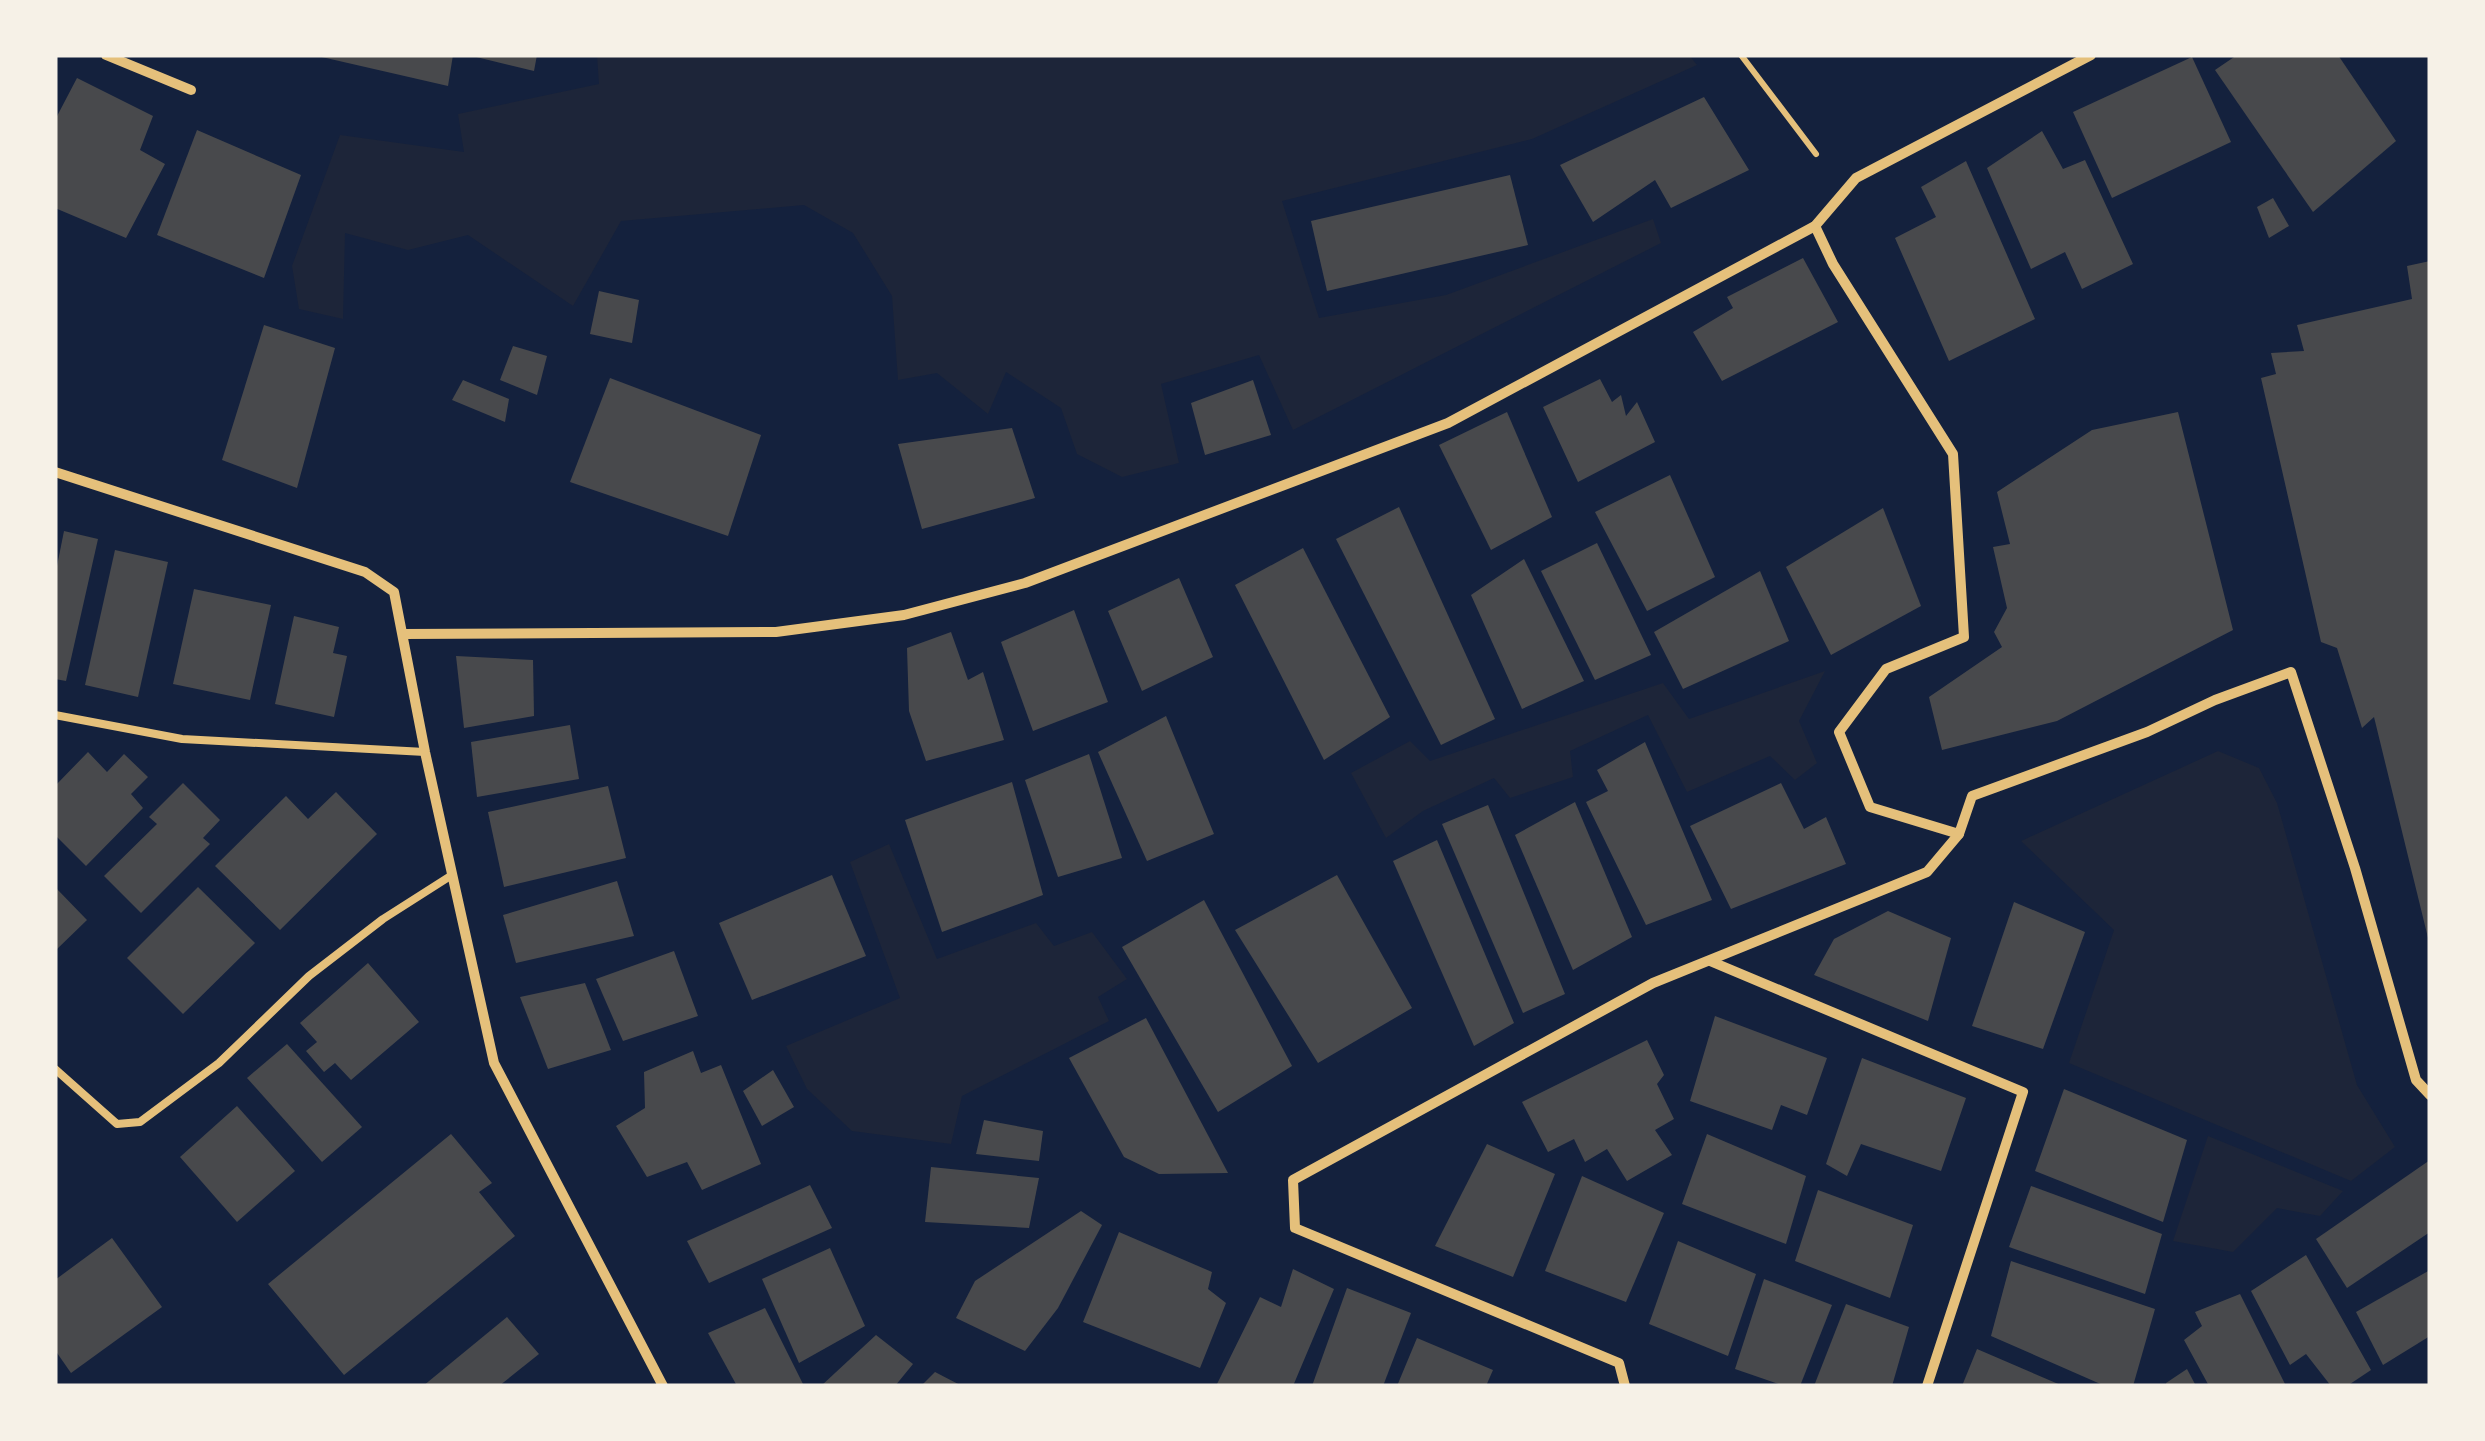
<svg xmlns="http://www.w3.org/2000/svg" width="2485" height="1441" font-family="Barlow,sans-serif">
<rect width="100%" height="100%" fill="#14213d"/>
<g fill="#1d2539">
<polygon points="597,55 1689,55 1697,65 1532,139 1282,201 1319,318 1446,295 1653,219 1661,243 1293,430 1259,355 1161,384 1179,463 1122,477 1077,454 1061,408 1006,372 988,414 937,373 898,380 892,296 853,233 804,205 621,221 573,306 468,235 408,250 345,233 343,319 299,309 292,266 340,135 464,152 458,114 599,84"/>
<polygon points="1825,671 1799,721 1817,763 1795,780 1770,756 1687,792 1648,715 1570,751 1573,777 1510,798 1494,778 1423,811 1386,838 1351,773 1410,741 1430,761 1663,683 1689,719"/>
<polygon points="2218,751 2259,768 2277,803 2357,1085 2395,1147 2351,1181 2069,1063 2114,930 2021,841"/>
<polygon points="889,844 937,959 1036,923 1054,946 1092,932 1127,979 1098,997 1109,1021 962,1096 951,1144 852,1131 807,1089 786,1046 900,998 850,862"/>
<polygon points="2208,1136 2343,1191 2320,1216 2277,1208 2233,1252 2173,1241"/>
</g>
<g fill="#48494c">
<polygon points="313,55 453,55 448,86"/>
<polygon points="468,55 537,55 534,71"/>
<polygon points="2237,55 2338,55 2396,141 2313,212 2215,70"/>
<polygon points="2192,57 2231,142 2112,198 2073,112"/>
<polygon points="77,78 153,116 140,150 165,164 126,238 55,208 55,120"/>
<polygon points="1704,97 1749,170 1671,208 1655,180 1593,222 1560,165"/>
<polygon points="197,130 301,175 264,278 157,235"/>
<polygon points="2042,131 2063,169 2085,160 2133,264 2082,289 2065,252 2031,269 1987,168"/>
<polygon points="1966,161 2035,319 1949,361 1895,238 1936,217 1921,187"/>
<polygon points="1510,175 1528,245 1327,291 1311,221"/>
<polygon points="2273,198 2289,226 2269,238 2257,207"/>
<polygon points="1803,258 1838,322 1722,381 1693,332 1733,308 1727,297"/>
<polygon points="2430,261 2430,942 2429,942 2374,717 2362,728 2337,648 2321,642 2261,378 2276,374 2271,353 2304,351 2297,325 2412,299 2407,266"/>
<polygon points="599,291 639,300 632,343 590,334"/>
<polygon points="264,325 335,348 297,488 222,460"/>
<polygon points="513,346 547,356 537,395 500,380"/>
<polygon points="610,378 761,435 728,536 570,482"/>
<polygon points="1600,379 1612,402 1621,395 1626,416 1637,402 1655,442 1578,482 1543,407"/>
<polygon points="463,380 509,399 505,422 452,400"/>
<polygon points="1253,380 1271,435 1205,455 1191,403"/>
<polygon points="1507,412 1552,517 1491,550 1439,445"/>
<polygon points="2178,412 2233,630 2057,721 1942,750 1929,697 2002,647 1994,632 2007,608 1993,547 2010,544 1997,492 2092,430"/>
<polygon points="1012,428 1035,498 922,529 898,444"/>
<polygon points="1670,475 1715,577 1647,611 1595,512"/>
<polygon points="1399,507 1495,719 1441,745 1336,539"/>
<polygon points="1883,508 1921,606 1831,655 1786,567"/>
<polygon points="64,531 98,539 66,681 55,679 55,576"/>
<polygon points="1597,543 1651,655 1595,680 1541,571"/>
<polygon points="1303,548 1390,717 1324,760 1235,585"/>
<polygon points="115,550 168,562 138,697 85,685"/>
<polygon points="1524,559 1584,681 1522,709 1471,595"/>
<polygon points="1760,571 1789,641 1683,689 1654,632"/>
<polygon points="1179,578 1213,657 1142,691 1108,611"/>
<polygon points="194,589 271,605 250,700 173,684"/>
<polygon points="1074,610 1108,702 1033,731 1001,642"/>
<polygon points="294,616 339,627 333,653 347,656 334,717 275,704"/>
<polygon points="951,632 968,680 983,672 1004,740 926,761 909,711 907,648"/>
<polygon points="456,656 533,660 534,716 464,728"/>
<polygon points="1166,716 1214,834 1147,861 1098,752"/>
<polygon points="570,725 579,779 477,797 471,742"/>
<polygon points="1645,742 1712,900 1646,925 1586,802 1608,791 1597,770"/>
<polygon points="88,752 107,772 124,754 148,777 131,794 143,808 86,866 55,835 55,786"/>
<polygon points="1089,754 1122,858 1058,877 1025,780"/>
<polygon points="1012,782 1043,895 942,932 905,820"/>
<polygon points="183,783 220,820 203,838 210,844 141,913 104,876 157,824 149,817"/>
<polygon points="1781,783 1804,829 1826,817 1846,864 1731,909 1690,826"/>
<polygon points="608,786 626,858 504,887 488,812"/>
<polygon points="336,792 377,834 280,930 215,866 286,796 308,819"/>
<polygon points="1575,802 1632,937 1573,970 1515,835"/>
<polygon points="1488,805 1565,994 1523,1013 1442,824"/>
<polygon points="1437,840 1514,1023 1474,1046 1393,861"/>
<polygon points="832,875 866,956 752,1000 719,923"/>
<polygon points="1337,875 1412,1008 1318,1063 1235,930"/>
<polygon points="617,881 634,936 516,963 503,915"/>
<polygon points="55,887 87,920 55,951"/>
<polygon points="198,887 255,943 183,1014 127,958"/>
<polygon points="1204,900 1292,1066 1218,1112 1122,947"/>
<polygon points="2014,902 2085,932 2043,1049 1972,1026"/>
<polygon points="1888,911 1951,938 1928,1021 1814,975 1834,939"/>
<polygon points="674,951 698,1016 623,1041 596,979"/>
<polygon points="368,963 419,1022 351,1080 335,1063 324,1072 306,1051 317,1042 300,1023"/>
<polygon points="585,983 611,1050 548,1069 520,997"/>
<polygon points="1715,1016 1827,1058 1807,1115 1781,1105 1772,1130 1690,1101"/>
<polygon points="1146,1018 1228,1173 1159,1174 1124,1157 1069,1058"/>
<polygon points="1647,1040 1664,1075 1657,1084 1674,1119 1655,1130 1672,1155 1627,1181 1607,1149 1585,1162 1574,1139 1548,1152 1522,1102"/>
<polygon points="287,1044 362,1127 322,1162 247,1078"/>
<polygon points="693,1051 701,1073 721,1065 761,1164 702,1190 687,1162 647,1177 616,1126 645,1108 644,1072"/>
<polygon points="1862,1058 1966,1098 1941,1171 1861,1144 1847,1176 1826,1164"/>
<polygon points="773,1070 794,1107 762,1126 743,1091"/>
<polygon points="2064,1089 2187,1140 2163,1222 2035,1171"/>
<polygon points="237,1106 295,1171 237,1222 180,1157"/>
<polygon points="984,1120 1043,1131 1039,1161 976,1154"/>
<polygon points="451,1134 492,1183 479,1192 515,1236 344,1375 268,1284"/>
<polygon points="1707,1134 1806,1176 1786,1244 1682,1204"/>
<polygon points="1487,1144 1555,1174 1513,1277 1435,1246"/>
<polygon points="2430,1160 2430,1232 2347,1288 2316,1239"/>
<polygon points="931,1167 1039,1178 1029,1228 925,1222"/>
<polygon points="1582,1176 1664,1213 1626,1302 1545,1271"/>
<polygon points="810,1185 832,1228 709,1283 687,1241"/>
<polygon points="2031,1186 2162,1234 2145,1294 2009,1247"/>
<polygon points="1818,1190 1913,1225 1890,1298 1795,1261"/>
<polygon points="1081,1211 1102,1225 1058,1308 1025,1351 956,1318 975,1281"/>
<polygon points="1119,1232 1212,1272 1208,1289 1226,1303 1200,1368 1083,1322"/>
<polygon points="112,1238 162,1307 71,1373 55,1350 55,1280"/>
<polygon points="1678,1241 1756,1274 1728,1356 1649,1324"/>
<polygon points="830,1248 865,1326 799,1363 762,1279"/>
<polygon points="2306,1255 2371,1370 2347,1386 2331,1386 2306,1354 2290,1365 2251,1291"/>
<polygon points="2011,1261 2155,1309 2133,1386 2105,1386 1991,1336"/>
<polygon points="1293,1269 1334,1289 1293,1386 1217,1384 1260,1297 1281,1307"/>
<polygon points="2430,1270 2430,1336 2383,1365 2356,1312"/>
<polygon points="1764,1279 1832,1305 1800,1386 1784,1386 1735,1369"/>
<polygon points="1347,1288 1411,1313 1383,1386 1312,1386"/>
<polygon points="2240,1294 2286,1386 2209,1386 2184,1340 2202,1326 2195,1312"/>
<polygon points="1846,1304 1909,1327 1892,1386 1814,1386"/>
<polygon points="765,1308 804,1386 737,1386 708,1333"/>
<polygon points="507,1317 539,1354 499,1386 423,1386"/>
<polygon points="876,1335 913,1364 895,1386 821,1386"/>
<polygon points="1417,1338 1493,1370 1486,1386 1397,1386"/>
<polygon points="1977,1349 2063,1386 1962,1386"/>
<polygon points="2187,1369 2196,1386 2167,1386 2166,1383"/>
<polygon points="935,1372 962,1386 921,1386"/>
</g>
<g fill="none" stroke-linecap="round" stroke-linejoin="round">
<polyline stroke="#e5c07b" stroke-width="6" points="1741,55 1816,154"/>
<g stroke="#e5c07b" stroke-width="8">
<polyline points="55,715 182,739 425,752"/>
<polyline points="55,1069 117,1124 140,1122 219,1063 309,976 383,919 452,875"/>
</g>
<g stroke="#e5c07b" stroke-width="10">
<polyline points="106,55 191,90"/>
<polyline points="1815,226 1833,264 1953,454 1964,637 1886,669 1839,732 1870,807 1959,834 1972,796 2147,732 2215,700 2291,672 2355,868 2416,1080 2430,1095"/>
<polyline points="55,472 365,572 394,592 425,752 494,1063 663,1386"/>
<polyline points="403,634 776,632 904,615 1025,583 1448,423 1815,226 1856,178 2091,55"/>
<polyline points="1710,961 2023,1092 1927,1386"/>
<polyline points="1625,1386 1619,1363 1295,1228 1293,1180 1653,983 1927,872 1959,834"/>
</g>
</g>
<rect width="2485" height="1441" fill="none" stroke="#f6f1e7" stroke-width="115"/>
</svg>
